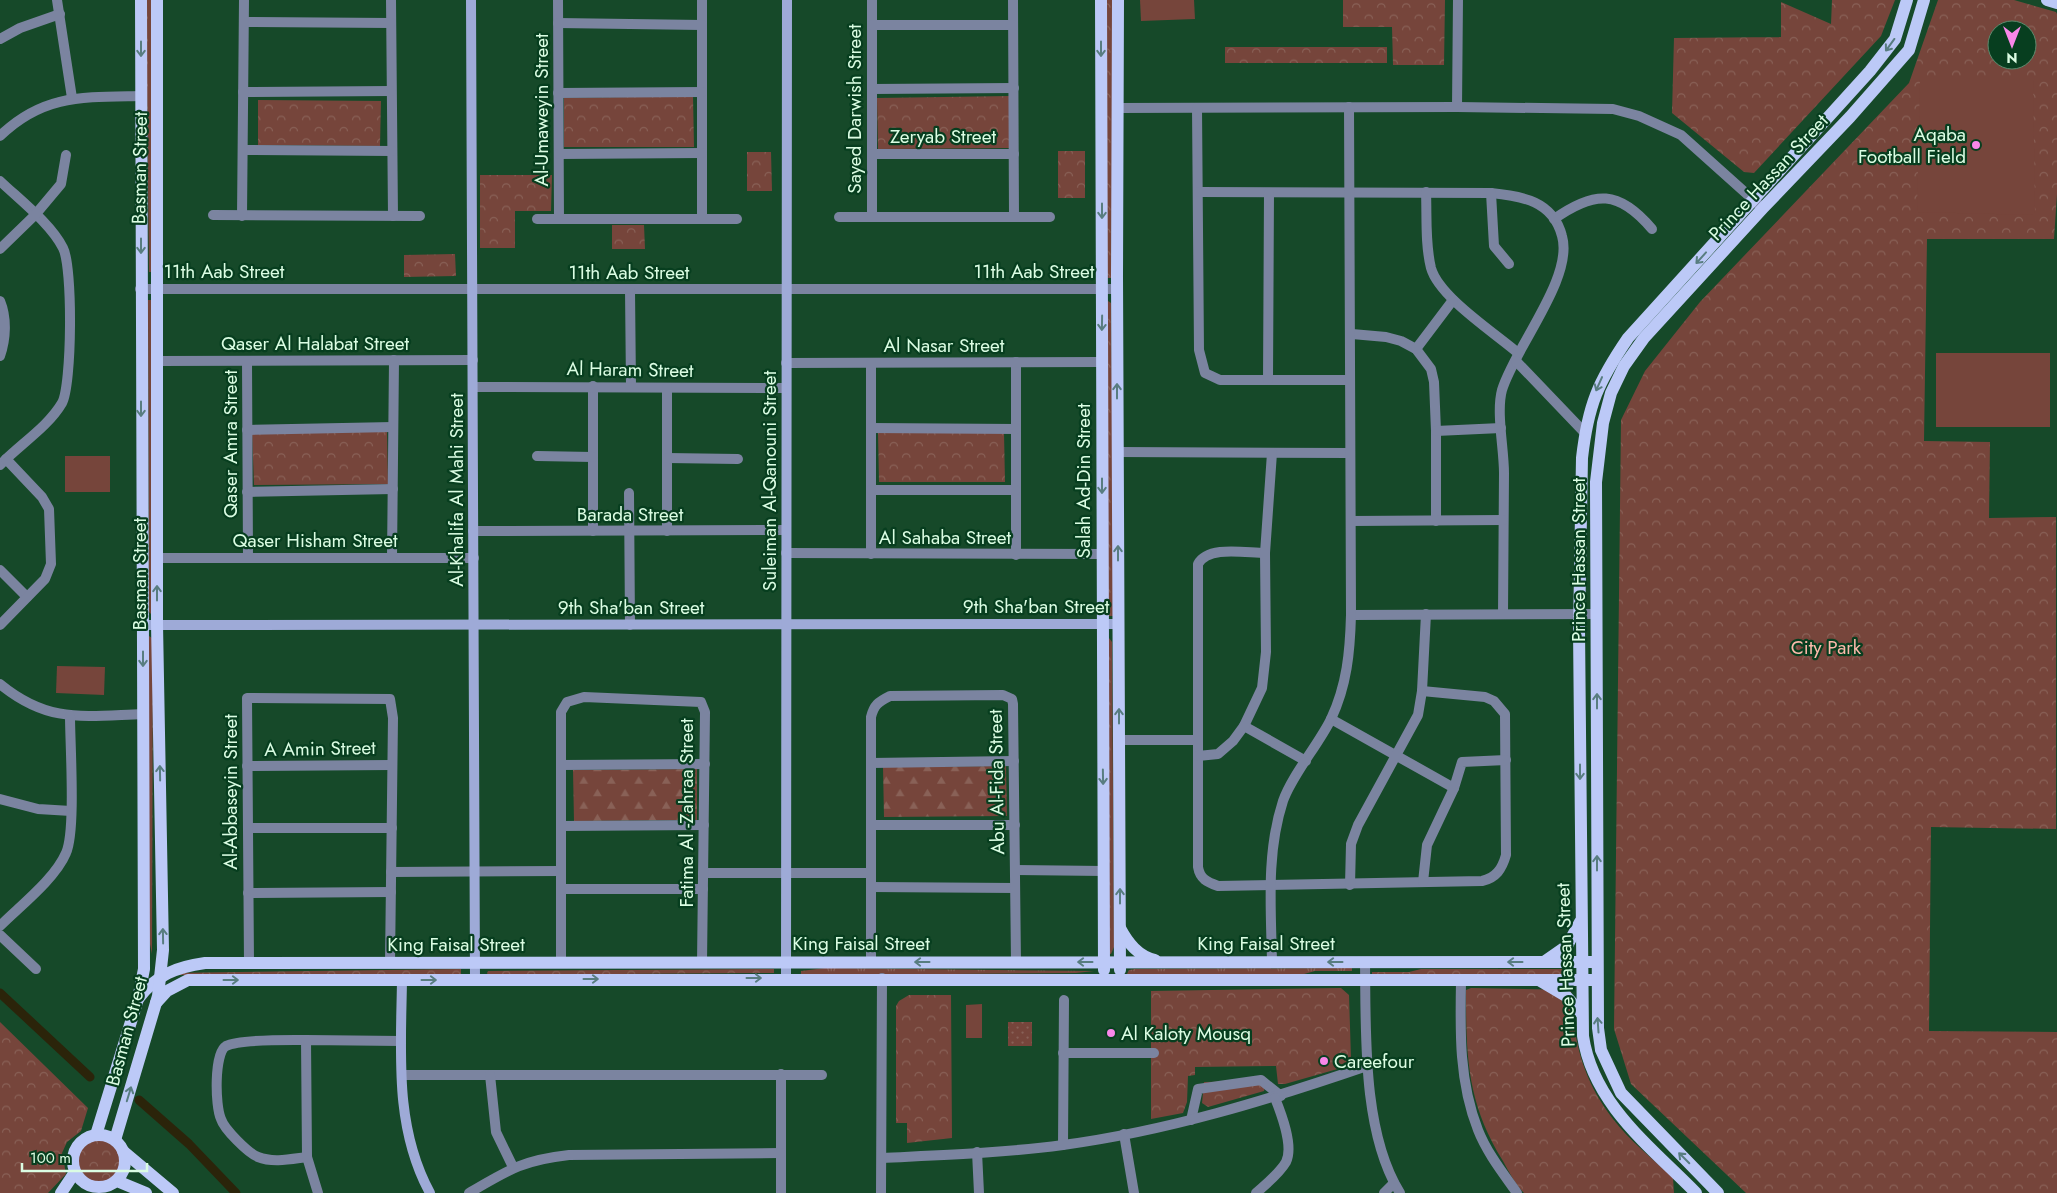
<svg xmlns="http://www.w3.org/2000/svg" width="2057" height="1193" font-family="Jost,sans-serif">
<defs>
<pattern id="grass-tufts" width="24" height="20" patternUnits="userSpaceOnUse" patternTransform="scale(1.25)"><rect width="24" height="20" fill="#76453b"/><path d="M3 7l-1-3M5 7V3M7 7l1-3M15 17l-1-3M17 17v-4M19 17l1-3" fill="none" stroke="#896157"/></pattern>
<pattern id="forest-firs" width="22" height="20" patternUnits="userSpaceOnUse" patternTransform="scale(1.25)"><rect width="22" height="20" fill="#76453b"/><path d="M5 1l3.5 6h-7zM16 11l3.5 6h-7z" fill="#896157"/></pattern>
<pattern id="park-crowns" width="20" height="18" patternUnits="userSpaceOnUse" patternTransform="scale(1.25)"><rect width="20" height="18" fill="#76453b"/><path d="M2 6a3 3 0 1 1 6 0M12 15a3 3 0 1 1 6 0" fill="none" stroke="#896157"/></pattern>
<pattern id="garden-dots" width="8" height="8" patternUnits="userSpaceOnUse" patternTransform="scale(1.25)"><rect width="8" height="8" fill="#76453b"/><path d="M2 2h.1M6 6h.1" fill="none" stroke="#896157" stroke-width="1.8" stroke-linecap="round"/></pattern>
</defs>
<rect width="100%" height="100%" fill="#164929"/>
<g fill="url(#grass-tufts)">
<polygon points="825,968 1094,971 1076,973 818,975 801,974 801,971"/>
<polygon points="1352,968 1352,971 1315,971 1297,976 1127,974 1129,970 1135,969"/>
</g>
<g fill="url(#forest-firs)">
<polygon points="1006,766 1007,816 884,817 883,767"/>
<polygon points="697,769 697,820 574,821 573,770"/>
</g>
<g fill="url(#park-crowns)" fill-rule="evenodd">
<polygon points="146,0 151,0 151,272 149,272"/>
<polygon points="1107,0 1115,0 1111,278 1107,278"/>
<polygon points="1343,0 1445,0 1444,65 1393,65 1392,27 1343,27"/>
<polygon points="1832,0 1895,0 1881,36 1754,173 1744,172 1672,113 1674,38 1781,37 1781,2 1831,24"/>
<path d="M1938,0H2014L2056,12L2057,14V194L2054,239H1927L1924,441L1990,442L1989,518L2056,517V829L1931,827L1929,1031L2057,1032V1193H1746L1631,1084L1614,1029L1621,420L1645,371L1700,302L1909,83ZM1997,30H2027V60H1997Z"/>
<rect x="1225" y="47" width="162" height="16"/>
<polygon points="693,96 694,147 564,147 564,98"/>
<polygon points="1010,96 1011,148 878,149 877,98"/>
<polygon points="258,100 381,101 380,146 258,145"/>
<rect x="1058" y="151" width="27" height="47"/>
<polygon points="747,152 771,152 772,191 747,191"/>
<polygon points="480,175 552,175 551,211 515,211 515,248 480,248"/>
<polygon points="612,225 644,225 645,249 612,249"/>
<polygon points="455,254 456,276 404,277 404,255"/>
<polygon points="148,300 151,300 151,614 149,612"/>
<polygon points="1108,301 1111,303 1115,616 1107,616 1106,302"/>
<polygon points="387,430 388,484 254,485 252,432"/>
<polygon points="878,433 1004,433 1005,482 879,482"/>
<polygon points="149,636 152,638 153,646 152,954 149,939"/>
<polygon points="1109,638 1112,642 1114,947 1111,954 1108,954 1106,642"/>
<polygon points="461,969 461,974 175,975 169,973"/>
<polygon points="774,969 774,973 488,975 487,973 488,971"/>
<polygon points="1421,969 1572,969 1574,971 1572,974 1372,975 1372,972 1409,972"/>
<polygon points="1341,988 1349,995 1351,1059 1341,1068 1285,1084 1278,1084 1276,1066 1195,1067 1195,1075 1188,1076 1187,1102 1183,1113 1151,1119 1151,991"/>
<path d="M1471,988L1571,990C1573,1039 1582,1079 1613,1119C1629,1140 1653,1159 1673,1178L1674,1193H1524C1515,1184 1509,1172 1503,1161C1467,1103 1466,1057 1466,990Z"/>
<polygon points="909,995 951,995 952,1138 907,1143 907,1123 896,1123 896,1006 899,1001"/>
<polygon points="0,1022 88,1108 81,1131 67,1142 62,1153 66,1174 48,1193 0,1193"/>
<polygon points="1262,1081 1265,1085 1264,1091 1208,1107 1202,1103 1204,1082"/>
<circle cx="99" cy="1161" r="23"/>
</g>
<rect fill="url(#garden-dots)" x="1008" y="1022" width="24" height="24"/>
<g fill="#76453b">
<polygon points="1140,0 1194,0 1195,19 1141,21"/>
<polygon points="1920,78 2033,78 2035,215 1917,212"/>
<rect x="1936" y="353" width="114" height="74"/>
<rect x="65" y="456" width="45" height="36"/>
<polygon points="57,666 105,667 104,695 56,693"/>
<polygon points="982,1004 982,1038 966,1038 966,1005"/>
</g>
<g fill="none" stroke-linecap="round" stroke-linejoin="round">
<g stroke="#2b240a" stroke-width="9">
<polyline points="0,993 90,1077"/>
<polyline points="139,1100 189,1144 236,1193"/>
</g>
<g stroke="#7b84a0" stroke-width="10">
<polyline points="57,0 72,98"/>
<polyline points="391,0 393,216"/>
<polyline points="558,0 559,219"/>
<polyline points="702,0 702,219"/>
<polyline points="872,0 872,217"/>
<polyline points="1013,0 1014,216"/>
<polyline points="244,22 391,23"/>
<polyline points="558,23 702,25"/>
<polyline points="872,25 1013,25"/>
<polyline points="0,39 20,28 60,14"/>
<polyline points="872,89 1014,88"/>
<polyline points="243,92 391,91"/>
<polyline points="558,93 702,92"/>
<polyline points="1457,107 1458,0"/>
<polyline points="1118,108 1457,107 1613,109 1639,116 1681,135 1758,204"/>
<polyline points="1197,108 1199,350 1205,373 1220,380 1350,380"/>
<path d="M0,136C43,94 84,97 141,96"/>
<polyline points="243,150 392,151"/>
<polyline points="559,154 702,153"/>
<polyline points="872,154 1014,154"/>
<path d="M0,181C20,200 51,224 63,248C73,267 72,385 62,403C48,427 19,445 0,465"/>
<path d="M1199,192L1491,193C1522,196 1553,201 1562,236C1574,278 1515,347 1502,390C1496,412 1504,449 1504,473C1504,520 1503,567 1503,614"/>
<path d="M1426,192C1427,217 1425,244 1431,268C1439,297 1495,333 1518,353"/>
<polyline points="1491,193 1494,246 1509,264"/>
<polyline points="213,215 420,216"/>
<polyline points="242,216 244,0"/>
<polyline points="839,217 1050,217"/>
<polyline points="537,219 737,219"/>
<path d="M1554,219C1595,190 1619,190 1652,229"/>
<polyline points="0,249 35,215 61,184 66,155"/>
<polyline points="140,289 1117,289"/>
<polyline points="630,290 631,387"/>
<path d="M0,301C7,318 6,339 0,356"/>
<polyline points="1352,334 1386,337 1401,341 1416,349 1431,369 1434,382 1436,431 1436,521"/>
<polyline points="1416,349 1453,300"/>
<polyline points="157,361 473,360"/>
<polyline points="247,361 248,558"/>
<polyline points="1516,361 1585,433"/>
<polyline points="1016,362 1016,555"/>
<polyline points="786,363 1102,362"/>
<polyline points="871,363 871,554"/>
<polyline points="1268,380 1269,193"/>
<polyline points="593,386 593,531"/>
<polyline points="473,387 786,388"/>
<polyline points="667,388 667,531"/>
<polyline points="871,428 1016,429"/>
<polyline points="247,430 393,427"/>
<polyline points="1436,431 1501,428"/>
<polyline points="1118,452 1350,453"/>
<polyline points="537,456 593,457"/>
<polyline points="667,458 738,459"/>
<polyline points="871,490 1016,490"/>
<polyline points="247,492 393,489"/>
<polyline points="629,493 630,625"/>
<polyline points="1351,521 1503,520"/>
<polyline points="473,531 786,530"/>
<polyline points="786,553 1103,554"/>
<path d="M1265,553C1246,553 1208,545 1198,564V867C1200,879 1207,882 1218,886L1482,881C1496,878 1502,869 1506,855L1505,714L1494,701L1485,697L1422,691"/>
<polyline points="157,558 474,558"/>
<polyline points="392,558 394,360"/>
<polyline points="0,570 27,597"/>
<polyline points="1351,615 1597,614"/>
<polyline points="0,625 45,579 51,564 49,509 42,497 6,459"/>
<path d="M0,684C49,724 84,716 143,714"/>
<polyline points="1331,719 1454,788"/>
<polyline points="1244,726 1306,761"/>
<polyline points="1119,740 1198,740"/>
<polyline points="1198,756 1218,754 1233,741 1244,726 1262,688 1266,652 1265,553 1272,453"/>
<polyline points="871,763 1014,761"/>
<polyline points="561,765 705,764"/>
<polyline points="247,766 392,765"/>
<polyline points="0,799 38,809 71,811"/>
<polyline points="871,825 1015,825"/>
<polyline points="561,826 704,825"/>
<polyline points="248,828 392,828"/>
<polyline points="1015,870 1104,871"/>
<polyline points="391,872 561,871"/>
<polyline points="703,873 871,873"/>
<polyline points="1423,882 1427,845 1454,788 1462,762 1506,760"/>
<polyline points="1350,885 1351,844 1358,825 1418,715 1422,691 1426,614"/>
<polyline points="871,887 1015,888"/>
<polyline points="561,889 703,889"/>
<polyline points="248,893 391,892"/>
<path d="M0,926C20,906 55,879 66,853C76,831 70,745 70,716"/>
<polyline points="0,935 36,969"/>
<polyline points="561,962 561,712 567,702 584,697 701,702 705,712 702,963"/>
<path d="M871,962V717C874,705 878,702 890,696L1003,695L1012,699L1013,704L1016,962"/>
<path d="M1272,962C1271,908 1266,853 1283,801C1292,775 1319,744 1331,719C1347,685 1350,652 1351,615L1349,107"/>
<path d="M1365,962C1366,1032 1362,1132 1400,1193"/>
<polyline points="249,963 247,698 390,699 393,718 390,963"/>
<path d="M1461,981C1460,1032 1459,1082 1478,1130C1487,1153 1503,1173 1517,1193"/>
<path d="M306,1040C290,1040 239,1039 226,1046C214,1053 215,1106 221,1119C224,1129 248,1153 258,1157C273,1163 291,1159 307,1157"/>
<polyline points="1063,1053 1154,1053"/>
<polyline points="781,1074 781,1193"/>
<polyline points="402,1075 822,1075"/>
<polyline points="490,1075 496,1132 513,1167"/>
<polyline points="1191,1120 1198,1089 1261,1080 1281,1096"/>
<polyline points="1124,1134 1134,1193"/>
<polyline points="1063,1145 1064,1000"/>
<polyline points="977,1152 979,1193"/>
<path d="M882,1158C942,1155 1003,1153 1063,1145C1167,1131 1268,1100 1367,1066"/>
<polyline points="318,1193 307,1157 306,1040 401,1041"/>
<path d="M469,1193C508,1170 523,1160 569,1155L781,1153"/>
<polyline points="881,1193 882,978"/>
<path d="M1256,1193C1266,1184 1279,1174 1286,1162C1294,1146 1281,1113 1275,1098"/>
<polyline points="1384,1193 1394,1183"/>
</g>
<g stroke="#9eaad7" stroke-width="10">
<polyline points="471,0 475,980"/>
<polyline points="143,625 1119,624"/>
<polyline points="786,978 787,0"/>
<path d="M402,980C401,1052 394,1127 430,1193"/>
</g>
<g stroke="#bcc9f7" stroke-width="12">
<polyline points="1101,0 1104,970"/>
<polyline points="1118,0 1117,277 1120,970"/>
<polyline points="2047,0 2057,3"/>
<path d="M1120,928C1128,943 1138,956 1155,960"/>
<polyline points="1544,962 1567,946 1580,922"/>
<polyline points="1539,980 1566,996 1582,1014"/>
<path d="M138,999C156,975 176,967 205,963L1597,962"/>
<polyline points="156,1003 167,991 188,980 1597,980"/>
<circle cx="99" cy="1161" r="26"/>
<polyline points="96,1135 138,999 144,969 141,0"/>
<polyline points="115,1140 158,996 163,950 157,624 157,0"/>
<polyline points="123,1151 173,1193"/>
<polyline points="117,1181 146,1193"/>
<polyline points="61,1193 75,1172"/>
<path d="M1696,1193C1651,1147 1593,1104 1583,1036L1579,629L1582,458C1588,405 1598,382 1628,338L1870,71L1895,39L1907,0"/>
<polyline points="1718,1193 1621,1093 1601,1050 1598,1028 1596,482 1603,423 1611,393 1624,366 1644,338 1763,208 1850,117 1909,50 1924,0"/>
</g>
</g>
<defs><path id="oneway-shaft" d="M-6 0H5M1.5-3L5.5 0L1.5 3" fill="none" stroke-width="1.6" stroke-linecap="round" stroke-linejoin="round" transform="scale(1.25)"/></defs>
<g stroke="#587d80">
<use href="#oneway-shaft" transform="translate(1890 45) rotate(126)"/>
<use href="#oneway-shaft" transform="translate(141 49) rotate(90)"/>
<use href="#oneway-shaft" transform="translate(1101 49) rotate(90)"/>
<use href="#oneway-shaft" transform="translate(1102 211) rotate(90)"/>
<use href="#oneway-shaft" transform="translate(141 246) rotate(90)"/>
<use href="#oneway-shaft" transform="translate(1701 258) rotate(132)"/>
<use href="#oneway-shaft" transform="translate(1102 323) rotate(91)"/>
<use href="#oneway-shaft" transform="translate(1599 384) rotate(114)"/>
<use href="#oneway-shaft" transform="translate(1117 391) rotate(-90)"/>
<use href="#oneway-shaft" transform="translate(141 409) rotate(90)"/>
<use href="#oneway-shaft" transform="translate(1102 486) rotate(90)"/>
<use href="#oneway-shaft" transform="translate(1118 553) rotate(-90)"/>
<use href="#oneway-shaft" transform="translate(157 593) rotate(-90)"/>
<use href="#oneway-shaft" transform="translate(143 659) rotate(90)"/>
<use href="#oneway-shaft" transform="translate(1597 701) rotate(-90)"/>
<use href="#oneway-shaft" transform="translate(1119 716) rotate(-90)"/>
<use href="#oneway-shaft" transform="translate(1580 772) rotate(90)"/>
<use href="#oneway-shaft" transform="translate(160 773) rotate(-91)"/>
<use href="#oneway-shaft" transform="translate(1103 777) rotate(89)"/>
<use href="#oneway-shaft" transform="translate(1597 863) rotate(-90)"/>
<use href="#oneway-shaft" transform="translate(1120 896) rotate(-90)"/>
<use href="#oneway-shaft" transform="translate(163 936) rotate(-91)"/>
<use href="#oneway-shaft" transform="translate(922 962) rotate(180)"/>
<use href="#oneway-shaft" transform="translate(1085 962) rotate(180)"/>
<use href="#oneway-shaft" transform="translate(1335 962) rotate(180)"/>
<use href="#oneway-shaft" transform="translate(1515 962) rotate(180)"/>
<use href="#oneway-shaft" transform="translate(754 978)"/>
<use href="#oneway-shaft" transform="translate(591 979)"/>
<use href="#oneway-shaft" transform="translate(231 980)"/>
<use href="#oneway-shaft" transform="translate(429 980)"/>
<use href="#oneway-shaft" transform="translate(1598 1025) rotate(-94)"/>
<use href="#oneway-shaft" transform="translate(129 1094) rotate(-73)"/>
<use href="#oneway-shaft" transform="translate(1684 1158) rotate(-135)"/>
</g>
<g fill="#f987e9" stroke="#073e1f" stroke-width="2">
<circle cx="1976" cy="145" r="5"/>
<circle cx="1111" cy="1033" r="5"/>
<circle cx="1324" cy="1061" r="5"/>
</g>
<g text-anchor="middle" stroke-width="4.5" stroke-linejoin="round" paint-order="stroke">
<g font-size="19" fill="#dbfde3" stroke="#073e1f">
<text transform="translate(854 109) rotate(-90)" y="7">Sayed Darwish Street</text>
<text transform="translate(541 110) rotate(-90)" y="7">Al-Umaweyin Street</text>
<text x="943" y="143">Zeryab Street</text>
<text transform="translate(139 168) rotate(-89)" y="7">Basman Street</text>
<text transform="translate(1768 177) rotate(-47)" y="7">Prince Hassan Street</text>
<text x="224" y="278">11th Aab Street</text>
<text x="1034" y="278">11th Aab Street</text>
<text x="629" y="279">11th Aab Street</text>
<text x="315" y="350">Qaser Al Halabat Street</text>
<text x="944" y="352">Al Nasar Street</text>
<text transform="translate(630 369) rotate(1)" y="7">Al Haram Street</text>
<text transform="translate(230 444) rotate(-90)" y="7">Qaser Amra Street</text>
<text transform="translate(769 481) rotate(-90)" y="7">Suleiman Al-Qanouni Street</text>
<text transform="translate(1083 481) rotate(-90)" y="7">Salah Ad-Din Street</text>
<text transform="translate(456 490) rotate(-90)" y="7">Al-Khalifa Al Mahi Street</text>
<text x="630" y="521">Barada Street</text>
<text x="945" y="544">Al Sahaba Street</text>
<text x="315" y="547">Qaser Hisham Street</text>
<text transform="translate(1578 560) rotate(-90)" y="7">Prince Hassan Street</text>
<text transform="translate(139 574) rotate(-90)" y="7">Basman Street</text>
<text x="1036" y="613">9th Sha'ban Street</text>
<text x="631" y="614">9th Sha'ban Street</text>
<text transform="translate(320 748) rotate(-1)" y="7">A Amin Street</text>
<text transform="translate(996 782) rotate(-91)" y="7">Abu Al-Fida Street</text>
<text transform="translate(230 792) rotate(-90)" y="7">Al-Abbaseyin Street</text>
<text transform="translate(686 813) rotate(-90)" y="7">Fatima Al -Zahraa Street</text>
<text x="861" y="950">King Faisal Street</text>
<text x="1266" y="950">King Faisal Street</text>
<text x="456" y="951">King Faisal Street</text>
<text transform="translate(1565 965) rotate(-92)" y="7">Prince Hassan Street</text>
<text transform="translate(126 1031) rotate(-75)" y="7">Basman Street</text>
</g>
<g font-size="19" fill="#dbfde3" stroke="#073e1f" text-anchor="start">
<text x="1966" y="141" text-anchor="end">Aqaba<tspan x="1966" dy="22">Football Field</tspan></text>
<text x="1121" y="1040">Al Kaloty Mousq</text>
<text x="1334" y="1068">Careefour</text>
</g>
<g font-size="19" fill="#fbb9ab" stroke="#073e1f">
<text x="1826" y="654">City Park</text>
</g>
</g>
<g transform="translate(2012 45) rotate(180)"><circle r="24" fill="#073e1f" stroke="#5c8a6d"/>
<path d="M0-4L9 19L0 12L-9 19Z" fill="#f987e9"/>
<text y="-8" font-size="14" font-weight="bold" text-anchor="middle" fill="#dbfde3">N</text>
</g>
<path d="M22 1163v8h125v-8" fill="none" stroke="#dbfde3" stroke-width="2.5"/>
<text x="30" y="1163" font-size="15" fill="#dbfde3" stroke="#073e1f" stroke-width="4" paint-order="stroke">100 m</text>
</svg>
